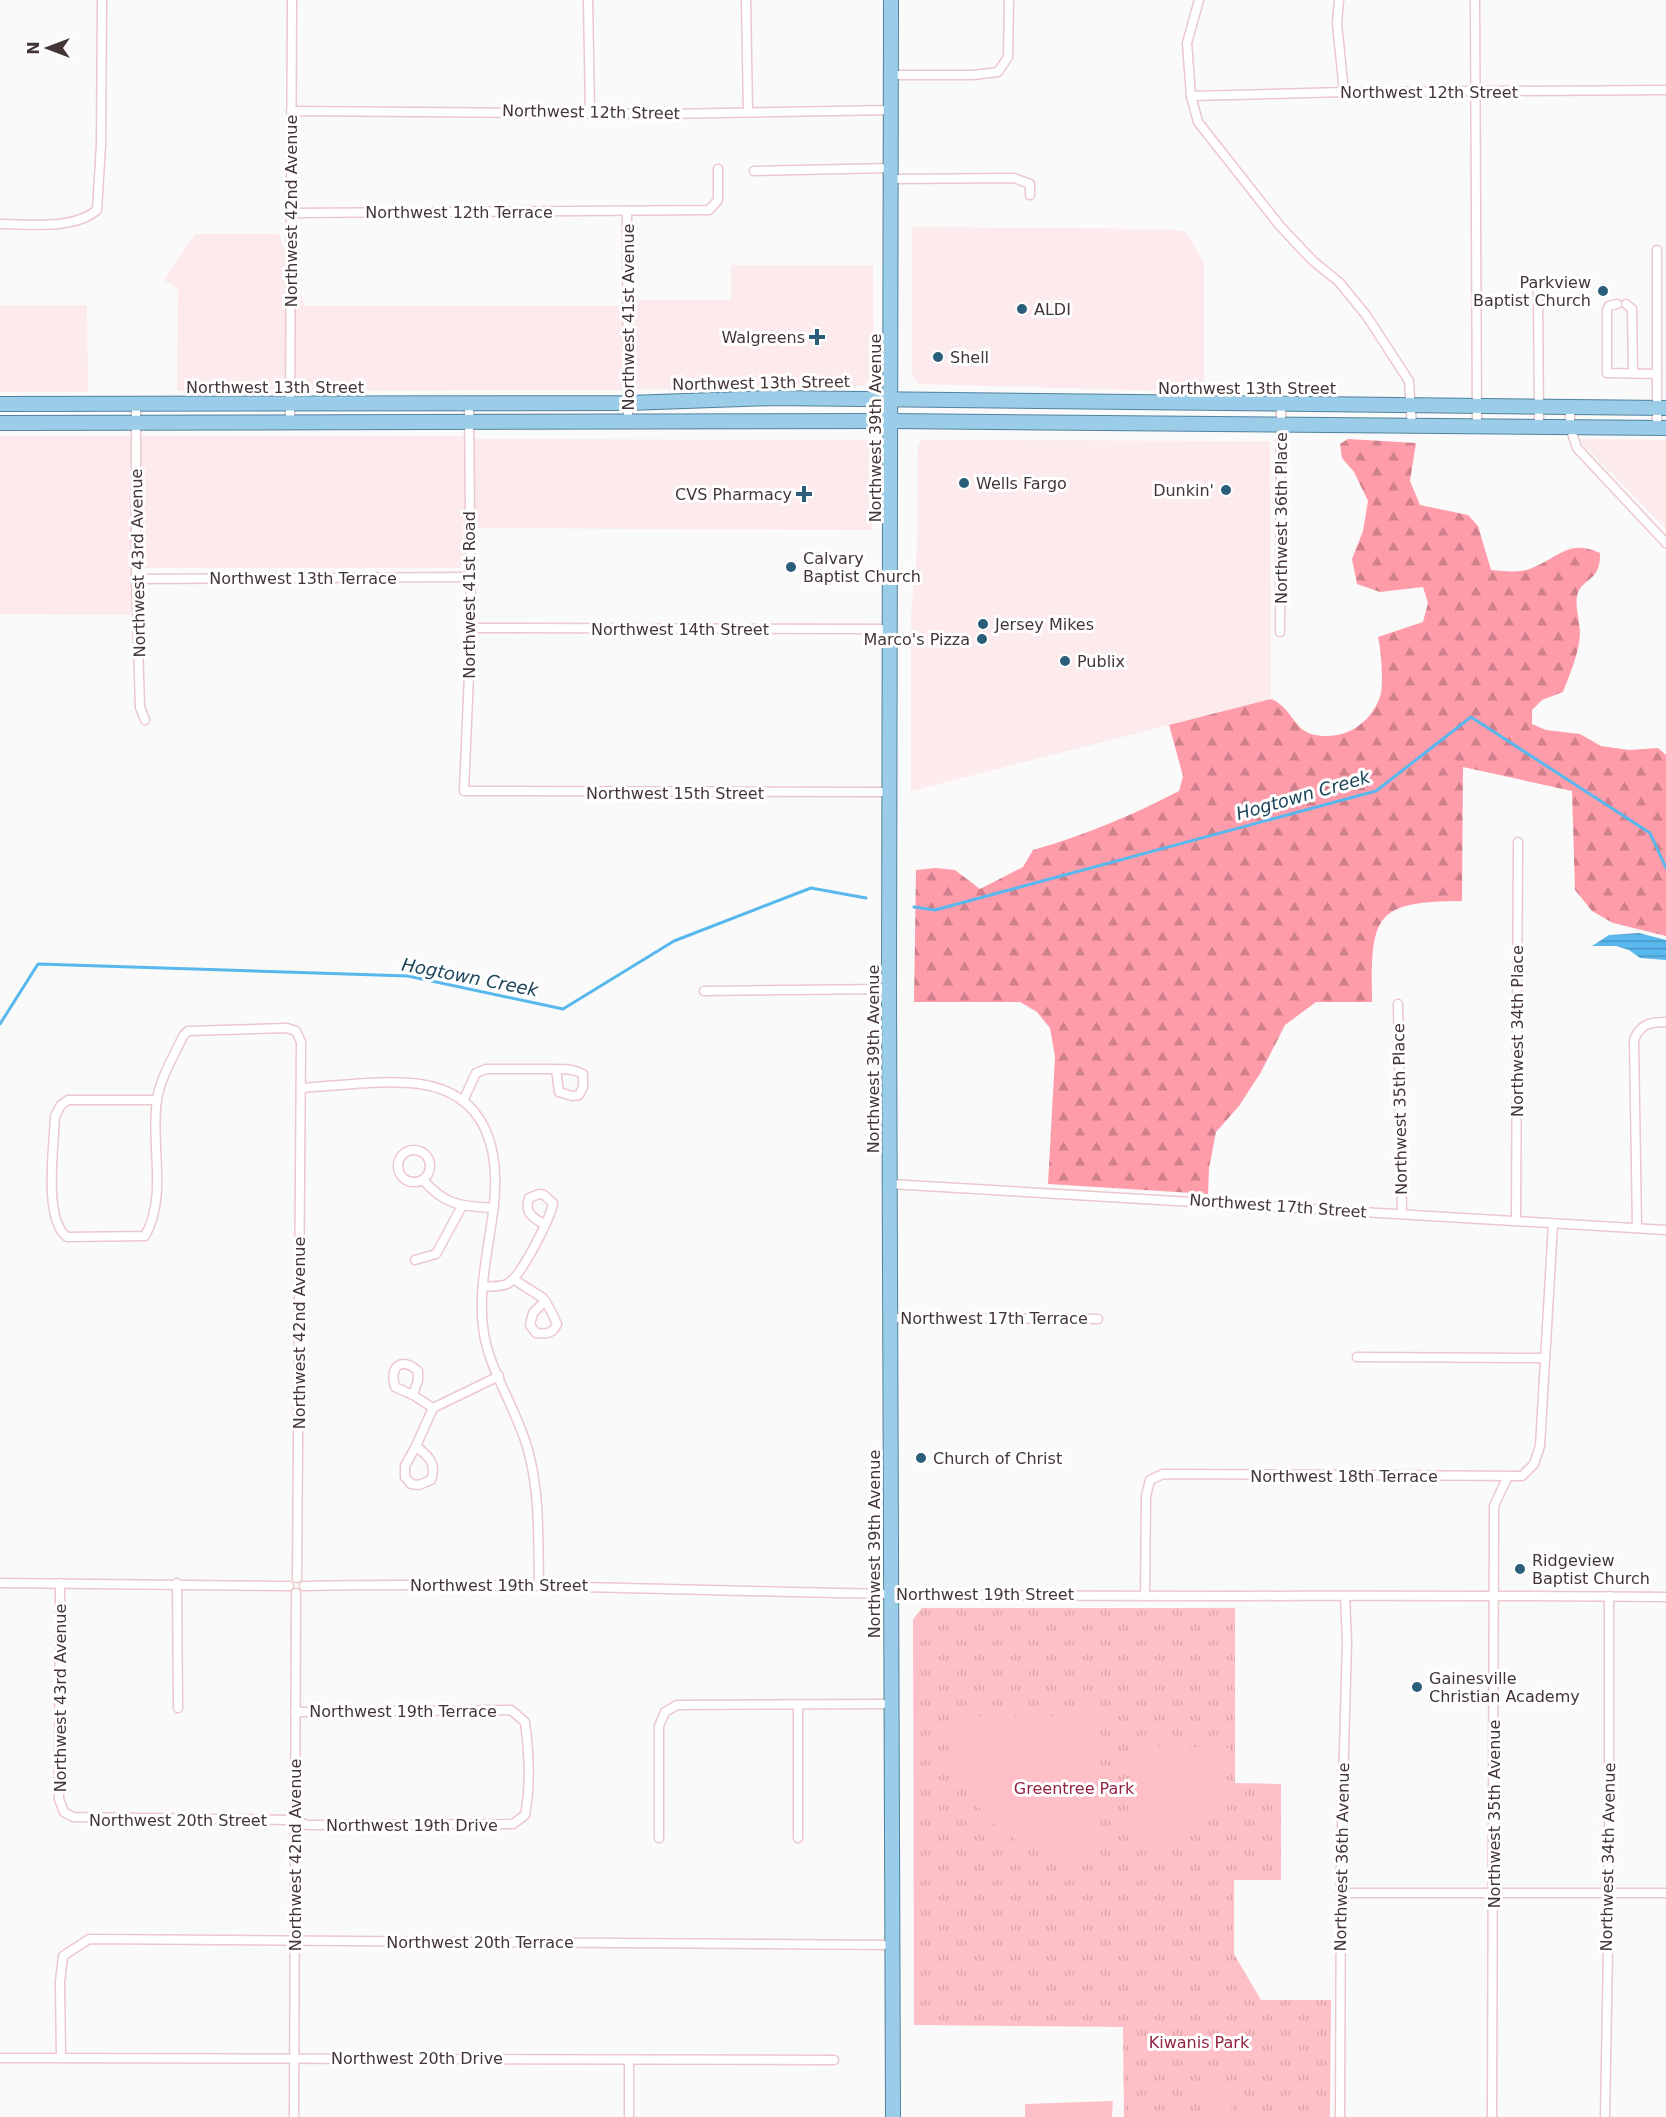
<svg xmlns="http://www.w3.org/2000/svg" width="1666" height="2117" viewBox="0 0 1666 2117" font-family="'DejaVu Sans',sans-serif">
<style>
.built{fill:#fdeaec}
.forest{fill:url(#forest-firs)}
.park{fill:url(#park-tufts)}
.pitch{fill:#febfc6}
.water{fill:url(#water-rules)}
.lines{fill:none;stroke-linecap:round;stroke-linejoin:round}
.stream{stroke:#58b8ed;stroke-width:3}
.minor-casing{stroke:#ecc8cc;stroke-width:11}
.primary-casing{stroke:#5182a0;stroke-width:16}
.minor{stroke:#fff;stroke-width:8}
.primary{stroke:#9bcde8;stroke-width:14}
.poi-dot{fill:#2a5e7a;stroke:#fff;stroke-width:2}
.labels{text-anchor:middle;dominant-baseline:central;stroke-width:6;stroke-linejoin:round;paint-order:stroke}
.street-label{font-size:16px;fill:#443637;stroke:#fff}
.poi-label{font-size:16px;fill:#443637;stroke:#fff;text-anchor:start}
.park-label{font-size:16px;fill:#932240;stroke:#fff}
.water-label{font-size:18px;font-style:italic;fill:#1d455b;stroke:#fff}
</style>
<defs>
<pattern id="forest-firs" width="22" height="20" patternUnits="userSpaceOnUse" patternTransform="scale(1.5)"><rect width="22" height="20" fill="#fe9caa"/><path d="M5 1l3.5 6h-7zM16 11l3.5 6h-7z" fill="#cf808b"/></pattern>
<pattern id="park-tufts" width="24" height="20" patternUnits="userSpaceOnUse" patternTransform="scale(1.5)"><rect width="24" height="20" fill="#febfc6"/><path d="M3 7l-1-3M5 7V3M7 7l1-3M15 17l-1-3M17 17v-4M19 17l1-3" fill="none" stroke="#dba5ab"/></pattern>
<pattern id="water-rules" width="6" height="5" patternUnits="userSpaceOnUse" patternTransform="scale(1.5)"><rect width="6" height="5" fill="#58b8ed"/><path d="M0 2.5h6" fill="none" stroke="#4a96c1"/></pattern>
</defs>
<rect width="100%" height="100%" fill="#fafafa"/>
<g class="built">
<path d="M912 227 1166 229 1186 232 1204 263V392L918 384 912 373Z"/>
<path d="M195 234H279L305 306H618L636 300H731V265H873L874 374 871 381 862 386 617 390 177 391 178 289 164 280Z"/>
<path d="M0 305H87L88 392H0Z"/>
<path d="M0 436H459L477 439 872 440V530L478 528 460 568H142L130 615 0 614Z"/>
<path d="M1578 439 1666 440V529Z"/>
<path d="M921 440 1270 441 1271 699 911 791V615L917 549 918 447Z"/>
</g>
<path class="forest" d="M1348 439 1416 443 1410 481 1420 505 1468 515 1478 526 1491 570C1505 571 1521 574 1534 567 1560 556 1570 539 1600 553 1601 583 1581 577 1577 596 1575 607 1580 622 1580 634 1579 653 1570 674 1563 692L1542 700 1532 710V724L1546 730 1580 734 1601 746 1629 750 1658 748 1666 755V936L1613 923 1592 911 1575 890 1572 791 1463 767 1462 901C1373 901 1371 917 1372 1002H1316L1285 1025 1261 1072 1239 1106 1216 1132 1209 1168 1208 1194 1048 1184 1055 1057 1050 1028 1037 1012 1020 1002H914L916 870 936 868 955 870 980 889 1023 867 1033 850C1083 836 1133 815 1179 791L1183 776 1169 725 1271 699C1290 706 1294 729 1311 734 1342 742 1369 726 1380 697 1384 685 1381 649 1378 637L1423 622 1428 603 1423 587 1380 592 1357 584 1352 559 1363 531 1368 501 1354 472 1342 458 1340 444Z"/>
<path class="park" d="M922 1608H1235V1783L1281 1784V1880H1234V1954L1261 2000H1331L1330 2117H1124L1123 2027 914 2025 913 1619Z"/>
<g class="pitch">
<path d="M1092 1711 1098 1717 1094 1755 1095 1863C1010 1857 950 1805 950 1716H1052Z"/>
<path d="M1135 1745 1229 1748C1229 1808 1192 1844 1133 1846L1129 1831V1752Z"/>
<path d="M1231 2081 1232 2117H1203L1202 2082Z"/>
<path d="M1113 2101 1112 2117H1025V2104Z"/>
</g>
<path class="water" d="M1639 933 1666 940V960L1640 958 1629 950 1616 946H1592L1609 935Z"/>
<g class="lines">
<g class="stream">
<path d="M914 907 935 910 1376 791 1471 717 1650 833 1666 868"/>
<path d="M0 1024 38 964 408 976 563 1009 674 941 811 888 866 898"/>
</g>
<g class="minor-casing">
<g id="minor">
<path d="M588 0 590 112"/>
<path d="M746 0 748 112"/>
<path d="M1199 0 1187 43 1191 96 1198 122 1280 226 1313 261 1339 282 1366 315 1409 381 1412 427"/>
<path d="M1339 0 1337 23 1344 92"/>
<path d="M1475 0 1477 427"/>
<path d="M891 75H973L998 72 1008 57 1009 0"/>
<path d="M1191 96 1344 92 1666 90"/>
<path d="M291 111 666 114 891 110"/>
<path d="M754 171 891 168"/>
<path d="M891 179 1014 178 1030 184V195"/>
<path d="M627 212 628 422"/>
<path d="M290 213 709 210 718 200V169"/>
<path d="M0 224C30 224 74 230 97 210L101 145 102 0"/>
<path d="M1538 291 1539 427"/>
<path d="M1617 304 1609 306 1607 310V373L1657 374"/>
<path d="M1626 304 1632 309 1633 373"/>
<path d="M469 403 471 628 464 791 890 792"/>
<path d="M136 405V579L140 707 145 720"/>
<path d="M1570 407V427L1577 448 1666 543"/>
<path d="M290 423 292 0"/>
<path d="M1657 428V250"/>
<path d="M136 579 470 577"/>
<path d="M471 628 890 629"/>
<path d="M1280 632 1281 405"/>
<path d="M704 991 889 989"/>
<path d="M1398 1004 1402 1214"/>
<path d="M301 1088C338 1086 384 1079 420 1084 489 1094 501 1153 493 1212 488 1252 477 1295 484 1334 490 1372 520 1415 529 1454 540 1496 538 1541 539 1585"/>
<path d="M157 1100H68L61 1105 55 1116C54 1146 43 1219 67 1237L145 1236C168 1195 150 1145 157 1100 160 1078 174 1056 183 1036L188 1031 287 1028 296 1031 301 1042 297 1578"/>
<path d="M463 1101 476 1073 486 1069H556C566 1069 574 1069 583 1074V1087L579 1095 572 1096 559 1092 556 1069"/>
<circle cx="414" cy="1166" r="16"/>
<path d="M423 1180C446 1206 461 1206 494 1208"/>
<path d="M890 1184 1666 1230"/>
<path d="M1516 1221 1518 842"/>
<path d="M1637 1228 1634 1040C1640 1024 1650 1022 1666 1022"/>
<path d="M415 1260 436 1254 462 1206"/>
<path d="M513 1279 543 1298C549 1306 553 1315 557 1324 553 1334 546 1334 536 1333L530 1325 533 1313 545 1301"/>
<path d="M483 1287C490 1286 501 1287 507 1284 521 1277 550 1219 553 1203L544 1195 539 1194 529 1198C524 1214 533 1217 545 1225"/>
<path d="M890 1318 1098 1319"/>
<path d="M1357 1357 1543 1358"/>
<path d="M413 1395 395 1387C389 1367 401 1356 418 1371V1380L413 1395 433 1408 416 1446C429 1457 437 1463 431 1480L419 1485 411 1484 405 1477V1466L416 1446"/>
<path d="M433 1408 499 1376"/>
<path d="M0 1583 289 1586"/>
<path d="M60 1583 59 1799 64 1812 73 1817 294 1820 307 1825 513 1824 525 1815C531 1785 529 1752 525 1722L511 1710 295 1712"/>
<path d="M177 1583 178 1708"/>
<path d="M304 1586C500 1582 696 1591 893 1594 1150 1598 1408 1594 1666 1597"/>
<path d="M1145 1596 1146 1496 1150 1480 1163 1474 1522 1476 1534 1464 1540 1446 1553 1224"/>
<path d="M798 1705V1838"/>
<path d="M659 1838V1726L665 1712 677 1705 891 1704"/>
<path d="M1341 1893H1666"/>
<path d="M61 2057 60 1982 63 1956 89 1939 892 1945"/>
<path d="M0 2058 834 2060"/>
<path d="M294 2117 296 1593"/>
<path d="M629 2117V2060"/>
<path d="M1340 2117 1341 1860 1347 1641 1345 1597"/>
<path d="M1492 2117 1494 1506 1507 1478"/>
<path d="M1605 2117 1609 1893V1596"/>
</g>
</g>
<g class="primary-casing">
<g id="primary">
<path d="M891 0 889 989 893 2117"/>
<path d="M0 404 628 403 773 398 1666 408"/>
<path d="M0 423 891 421 1666 428"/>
</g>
</g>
<use href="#minor" class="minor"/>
<use href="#primary" class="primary"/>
</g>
<g class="poi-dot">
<circle cx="1603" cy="291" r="6"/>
<circle cx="1022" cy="309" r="6"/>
<path d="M814 328h6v6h6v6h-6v6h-6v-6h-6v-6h6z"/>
<circle cx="938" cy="357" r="6"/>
<circle cx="964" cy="483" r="6"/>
<circle cx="1226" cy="490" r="6"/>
<path d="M801 485h6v6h6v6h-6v6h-6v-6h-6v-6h6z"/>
<circle cx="791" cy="567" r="6"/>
<circle cx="983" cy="624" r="6"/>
<circle cx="982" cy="639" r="6"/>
<circle cx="1065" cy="661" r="6"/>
<circle cx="921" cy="1458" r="6"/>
<circle cx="1520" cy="1569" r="6"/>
<circle cx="1417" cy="1687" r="6"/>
</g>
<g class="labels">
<g class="street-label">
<text x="1429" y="92">Northwest 12th Street</text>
<text transform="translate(591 112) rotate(1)">Northwest 12th Street</text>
<text transform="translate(291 211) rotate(-90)">Northwest 42nd Avenue</text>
<text x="459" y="212">Northwest 12th Terrace</text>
<text transform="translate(628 317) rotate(-90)">Northwest 41st Avenue</text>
<text transform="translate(761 383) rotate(-1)">Northwest 13th Street</text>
<text x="275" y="387">Northwest 13th Street</text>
<text x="1247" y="388">Northwest 13th Street</text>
<text transform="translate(875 428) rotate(-90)">Northwest 39th Avenue</text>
<text transform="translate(1281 518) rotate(-90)">Northwest 36th Place</text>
<text transform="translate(138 563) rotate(-91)">Northwest 43rd Avenue</text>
<text x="303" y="578">Northwest 13th Terrace</text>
<text transform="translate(469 595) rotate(-90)">Northwest 41st Road</text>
<text x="680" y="629">Northwest 14th Street</text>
<text x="675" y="793">Northwest 15th Street</text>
<text transform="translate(1517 1031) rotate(-90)">Northwest 34th Place</text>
<text transform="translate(873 1059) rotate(-90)">Northwest 39th Avenue</text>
<text transform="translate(1400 1109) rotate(-91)">Northwest 35th Place</text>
<text transform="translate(1278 1206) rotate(4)">Northwest 17th Street</text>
<text x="994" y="1318">Northwest 17th Terrace</text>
<text transform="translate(299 1333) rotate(-90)">Northwest 42nd Avenue</text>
<text x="1344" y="1476">Northwest 18th Terrace</text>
<text transform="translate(874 1544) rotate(-90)">Northwest 39th Avenue</text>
<text x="499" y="1585">Northwest 19th Street</text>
<text x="985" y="1594">Northwest 19th Street</text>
<text transform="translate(60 1698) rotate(-90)">Northwest 43rd Avenue</text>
<text x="403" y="1711">Northwest 19th Terrace</text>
<text transform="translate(1494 1814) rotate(-90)">Northwest 35th Avenue</text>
<text x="178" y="1820">Northwest 20th Street</text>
<text x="412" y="1825">Northwest 19th Drive</text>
<text transform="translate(295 1855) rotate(-90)">Northwest 42nd Avenue</text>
<text transform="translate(1342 1857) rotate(-89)">Northwest 36th Avenue</text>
<text transform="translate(1608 1857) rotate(-89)">Northwest 34th Avenue</text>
<text x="480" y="1942">Northwest 20th Terrace</text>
<text x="417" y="2058">Northwest 20th Drive</text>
</g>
<g class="poi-label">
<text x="1591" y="282" text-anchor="end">Parkview<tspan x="1591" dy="18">Baptist Church</tspan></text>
<text x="1034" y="309">ALDI</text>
<text x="805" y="337" text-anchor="end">Walgreens</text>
<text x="950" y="357">Shell</text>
<text x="976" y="483">Wells Fargo</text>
<text x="1214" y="490" text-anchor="end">Dunkin'</text>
<text x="792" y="494" text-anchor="end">CVS Pharmacy</text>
<text x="803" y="558">Calvary<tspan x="803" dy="18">Baptist Church</tspan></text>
<text x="995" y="624">Jersey Mikes</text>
<text x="970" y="639" text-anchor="end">Marco's Pizza</text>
<text x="1077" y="661">Publix</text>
<text x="933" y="1458">Church of Christ</text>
<text x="1532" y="1560">Ridgeview<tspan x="1532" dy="18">Baptist Church</tspan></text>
<text x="1429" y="1678">Gainesville<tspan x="1429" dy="18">Christian Academy</tspan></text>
</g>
<g class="park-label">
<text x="1074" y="1788">Greentree Park</text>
<text x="1199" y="2042">Kiwanis Park</text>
</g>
<g class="water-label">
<text transform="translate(1303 795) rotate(-16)">Hogtown Creek</text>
<text transform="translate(470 977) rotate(11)">Hogtown Creek</text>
</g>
</g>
<g transform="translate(48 48) rotate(270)" stroke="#ffffff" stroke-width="4.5" paint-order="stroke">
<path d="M0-4.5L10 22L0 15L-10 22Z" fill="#443637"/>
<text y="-9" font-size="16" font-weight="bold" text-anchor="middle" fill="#443637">N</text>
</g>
</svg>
